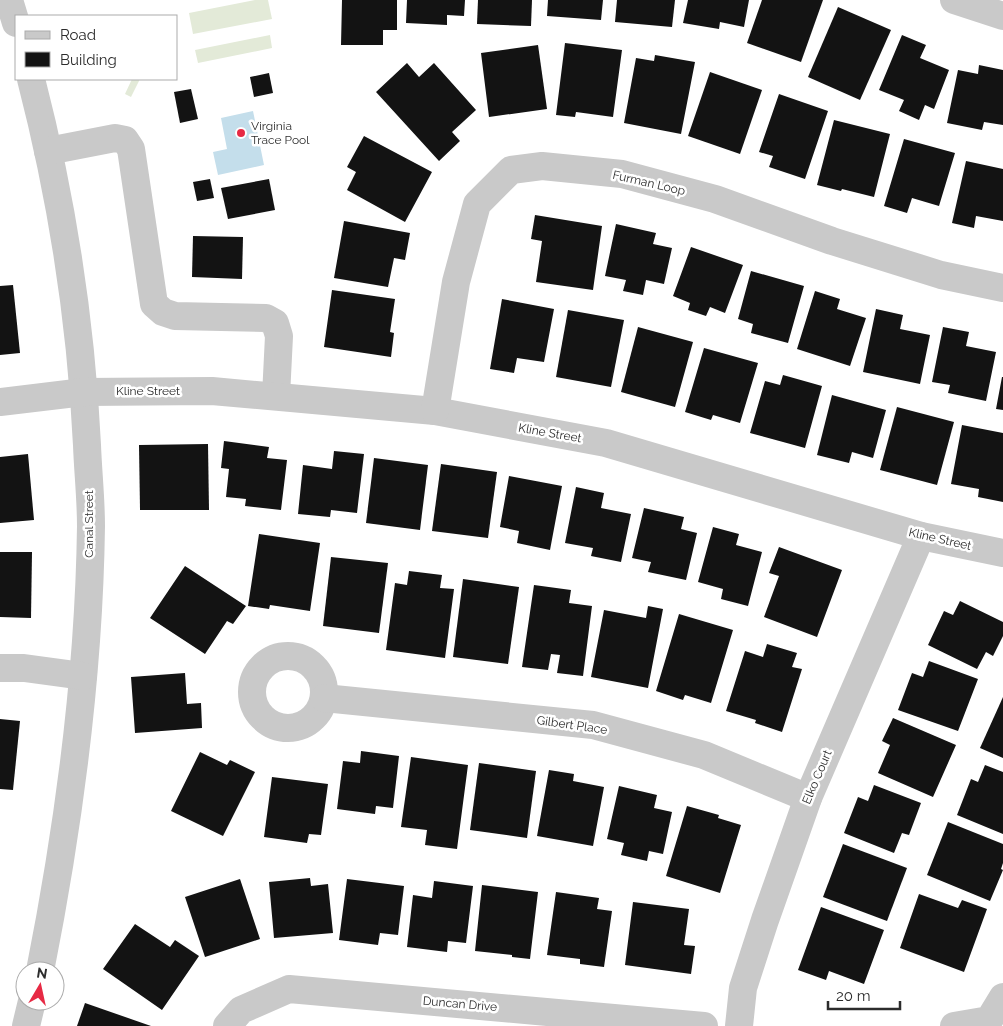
<svg xmlns="http://www.w3.org/2000/svg" width="1003" height="1026" viewBox="0 0 1003 1026" font-family="Raleway,sans-serif">
<style>
.green{fill:#e3ead8}
.water{fill:#c4deeb}
.building{fill:#131313}
.lines{fill:none;stroke-linecap:round;stroke-linejoin:round}
.minor{stroke:#c9c9c9;stroke-width:28}
.poi-dot{fill:#e72a44;stroke:#fff;stroke-width:2}
.labels{text-anchor:middle;dominant-baseline:central;stroke-width:5;stroke-linejoin:round;paint-order:stroke}
.poi-label{font-size:12px;fill:#2c2c2c;stroke:#fff;text-anchor:start}
.street-label{font-size:12px;fill:#2c2c2c;stroke:#fff}
</style>
<rect width="100%" height="100%" fill="#fff"/>
<g class="green">
<path d="M255 0H268L272 19 193 34 189 13Z"/>
<path d="M270 35 272 48 198 63 195 50Z"/>
<path d="M132 79H140L131 97 125 94Z"/>
</g>
<path class="water" d="M253 111 264 165 218 175 213 152 227 149 221 118Z"/>
<g class="building">
<path d="M342 0H397V30H383V45H341Z"/>
<path d="M407 0H465L464 16 447 15V25L406 23Z"/>
<path d="M478 0H532L531 26 477 24Z"/>
<path d="M548 0H603L601 20 547 16Z"/>
<path d="M617 0H675L672 27 615 22Z"/>
<path d="M688 0H749L744 27 720 22 719 29 683 23Z"/>
<path d="M762 0H823L801 62 747 43Z"/>
<path d="M838 7 891 30 860 100 808 77Z"/>
<path d="M902 35 926 45 920 58 949 70 934 109 925 105 919 120 899 111 904 100 879 90Z"/>
<path d="M565 43 622 50 613 117 576 112 575 117 556 115Z"/>
<path d="M538 45 547 109 489 117 481 53Z"/>
<path d="M655 55 695 62 681 134 624 123 636 58 654 61Z"/>
<path d="M407 63 419 77 434 63 476 110 452 132 460 141 439 161 376 92Z"/>
<path d="M979 65 1003 70V125L984 122 982 130 947 123 958 70 978 74Z"/>
<path d="M710 72 762 90 740 154 688 136Z"/>
<path d="M269 73 273 93 254 97 250 77Z"/>
<path d="M191 89 198 119 180 123 174 92Z"/>
<path d="M779 94 828 111 805 179 769 167 773 156 759 152Z"/>
<path d="M834 120 890 134 874 197 842 189 841 191 817 185Z"/>
<path d="M364 136 432 172 405 222 347 190 356 172 347 167Z"/>
<path d="M904 139 955 153 939 206 912 198 907 213 884 206Z"/>
<path d="M966 161 1003 169V221L976 216 974 228 952 223Z"/>
<path d="M210 179 214 198 197 201 193 182Z"/>
<path d="M269 179 275 210 228 219 221 188Z"/>
<path d="M535 215 602 226 593 290 536 282 542 241 531 239Z"/>
<path d="M344 221 410 233 405 260 394 258 388 287 334 278Z"/>
<path d="M616 224 656 233 653 244 672 248 664 284 646 280 643 295 623 291 626 280 605 276Z"/>
<path d="M193 236 243 237 242 279 192 277Z"/>
<path d="M691 247 743 265 725 313 710 307 706 316 688 310 690 303 673 296Z"/>
<path d="M751 271 804 286 788 343 751 333 753 324 738 319Z"/>
<path d="M13 285 20 353 0 355V286Z"/>
<path d="M332 290 395 299 390 332 394 333 391 357 324 347Z"/>
<path d="M815 291 840 299 837 309 866 318 850 366 797 349Z"/>
<path d="M502 299 554 309 544 362 517 358 514 373 490 369Z"/>
<path d="M876 309 903 315 900 329 930 335 920 384 863 372Z"/>
<path d="M568 310 624 320 611 387 556 377Z"/>
<path d="M638 327 693 342 675 407 621 392Z"/>
<path d="M943 327 969 332 966 346 996 352 986 401 948 393 950 385 932 382Z"/>
<path d="M704 348 758 363 740 423 713 415 711 420 685 412Z"/>
<path d="M783 375 822 386 805 448 750 433 765 381 780 385Z"/>
<path d="M1002 377H1003V410L996 409Z"/>
<path d="M832 395 886 410 873 458 852 452 849 463 817 455Z"/>
<path d="M897 407 954 422 937 485 880 470Z"/>
<path d="M962 425 1003 433V502L978 497 979 489 951 484Z"/>
<path d="M224 441 269 447 267 458 287 460 281 510 245 506 246 499 226 497 229 469 221 468Z"/>
<path d="M208 444 209 510H140L139 445Z"/>
<path d="M334 451 364 454 357 513 331 510 330 517 298 514 303 465 332 469Z"/>
<path d="M28 454 34 520 0 523V457Z"/>
<path d="M374 458 428 465 420 530 366 523Z"/>
<path d="M441 464 497 472 488 538 432 531Z"/>
<path d="M509 476 562 486 550 550 517 543 519 531 500 527Z"/>
<path d="M576 487 604 493 601 508 631 514 621 562 591 556 593 548 565 543Z"/>
<path d="M644 508 684 517 681 529 697 533 686 580 648 572 651 562 632 558Z"/>
<path d="M713 527 739 534 736 545 762 552 748 606 721 599 723 589 698 582Z"/>
<path d="M259 534 320 543 310 611 270 605 269 609 248 606Z"/>
<path d="M779 547 842 570 817 637 764 617 779 576 769 573Z"/>
<path d="M0 552H32L31 618 0 617Z"/>
<path d="M331 557 388 563 379 633 323 626Z"/>
<path d="M185 566 246 606 233 624 227 621 205 654 150 618Z"/>
<path d="M409 571 442 575 440 588 454 589 445 658 386 650 395 583 407 585Z"/>
<path d="M463 579 519 587 508 664 453 657Z"/>
<path d="M534 585 571 590 569 603 592 606 583 676 557 673 560 655 551 654 548 670 522 667Z"/>
<path d="M960 601 1003 622V636L993 656 986 652 977 669 928 645 944 611 953 615Z"/>
<path d="M648 606 663 609 648 688 591 677 604 610 646 618Z"/>
<path d="M679 614 733 630 711 703 685 695 683 700 656 691Z"/>
<path d="M767 644 797 653 792 667 802 669 782 732 755 723 756 720 726 711 745 651 763 657Z"/>
<path d="M929 661 978 679 958 731 898 710 912 673 923 677Z"/>
<path d="M185 673 187 704 201 703 202 728 135 733 131 677Z"/>
<path d="M1003 697V758L980 748Z"/>
<path d="M893 718 956 745 933 797 878 773 890 745 882 741Z"/>
<path d="M0 719 20 721 13 790 0 789Z"/>
<path d="M361 751 399 756 393 808 376 806 375 814 337 809 343 761 360 763Z"/>
<path d="M200 752 227 765 230 760 255 772 223 836 171 811Z"/>
<path d="M411 757 468 765 457 849 425 845 427 830 401 827Z"/>
<path d="M479 763 536 771 527 838 470 830Z"/>
<path d="M985 765 1003 772V834L957 815 971 779 978 782Z"/>
<path d="M549 770 574 774 573 781 604 787 593 846 537 836Z"/>
<path d="M272 777 328 784 321 835 309 834 307 843 264 837Z"/>
<path d="M874 785 921 803 909 835 902 833 894 853 844 833 858 797 868 801Z"/>
<path d="M619 786 657 795 654 808 672 812 663 854 649 851 647 861 621 855 624 843 607 839Z"/>
<path d="M687 806 719 815 718 818 741 825 720 893 666 876Z"/>
<path d="M948 822 1003 844V863L1001 869 1003 870 990 901 927 875Z"/>
<path d="M843 844 907 868 887 921 823 897Z"/>
<path d="M310 878 311 886 328 884 333 933 274 938 269 882Z"/>
<path d="M240 879 260 939 205 957 185 897Z"/>
<path d="M347 879 404 886 398 935 380 933 378 945 339 940Z"/>
<path d="M434 881 473 886 466 943 448 941 447 952 407 947 413 895 432 898Z"/>
<path d="M482 885 538 892 530 959 512 957V955L475 951Z"/>
<path d="M556 892 599 898 597 909 612 911 604 967 580 964V959L547 955Z"/>
<path d="M919 894 958 908 962 900 987 909 964 972 900 948Z"/>
<path d="M633 902 689 909 684 945 695 946 691 974 625 965Z"/>
<path d="M821 907 884 930 864 984 829 971 826 980 798 970Z"/>
<path d="M135 924 170 947 175 940 199 956 162 1010 103 969Z"/>
<path d="M85 1003 151 1026H77Z"/>
</g>
<g class="lines">
<g class="minor">
<path d="M9 0 16 23"/>
<path d="M954 0 1003 16"/>
<path d="M31 79C62 199 81 321 87 445 88 472 91 499 91 526 89 676 69 825 40 971"/>
<path d="M48 151 115 138 125 140 131 149 154 304 163 312 175 316 266 318 275 323 279 336 276 396"/>
<path d="M0 402 84 392 212 391 435 411 606 443 921 536 1003 553"/>
<path d="M435 411 456 282 477 204 511 170 542 166 622 174 715 199 832 241 941 275 1003 288"/>
<circle cx="288" cy="692" r="36"/>
<path d="M0 668H24L83 676"/>
<path d="M324 698 593 725 704 755 808 798"/>
<path d="M26 1026 32 1001"/>
<path d="M227 1026 241 1010 289 989 704 1026"/>
<path d="M739 1026 743 988 765 920 808 798 921 536"/>
<path d="M954 1026 989 1020 1003 997"/>
</g>
</g>
<circle class="poi-dot" cx="241" cy="133" r="5"/>
<g class="labels">
<g class="poi-label">
<text x="251" y="126">Virginia<tspan x="251" dy="14">Trace Pool</tspan></text>
</g>
<g class="street-label">
<text transform="translate(649 183) rotate(13)">Furman Loop</text>
<text x="148" y="391">Kline Street</text>
<text transform="translate(550 433) rotate(10)">Kline Street</text>
<text transform="translate(89 524) rotate(-90)">Canal Street</text>
<text transform="translate(940 539) rotate(13)">Kline Street</text>
<text transform="translate(572 725) rotate(8)">Gilbert Place</text>
<text transform="translate(817 777) rotate(-67)">Elko Court</text>
<text transform="translate(460 1004) rotate(5)">Duncan Drive</text>
</g>
</g>
<rect x="15" y="15" width="162" height="65" fill="#ffffff" stroke="#ababab"/>
<rect x="25" y="31" width="25" height="8" fill="#c9c9c9" stroke="#ababab"/>
<text x="60" y="40" font-size="15" fill="#2c2c2c">Road</text>
<rect x="25" y="52" width="25" height="15" fill="#131313" stroke="#ababab"/>
<text x="60" y="65" font-size="15" fill="#2c2c2c">Building</text>
<g transform="translate(40 986) rotate(9)"><circle r="24" fill="#ffffff" stroke="#ababab"/>
<path d="M0-4L9 19L0 12L-9 19Z" fill="#e72a44"/>
<text y="-8" font-size="14" font-weight="bold" text-anchor="middle" fill="#2c2c2c">N</text>
</g>
<path d="M828 1001v8h72v-8" fill="none" stroke="#2c2c2c" stroke-width="2.5"/>
<text x="836" y="1001" font-size="15" fill="#2c2c2c" stroke="#ffffff" stroke-width="4" paint-order="stroke">20 m</text>
</svg>
